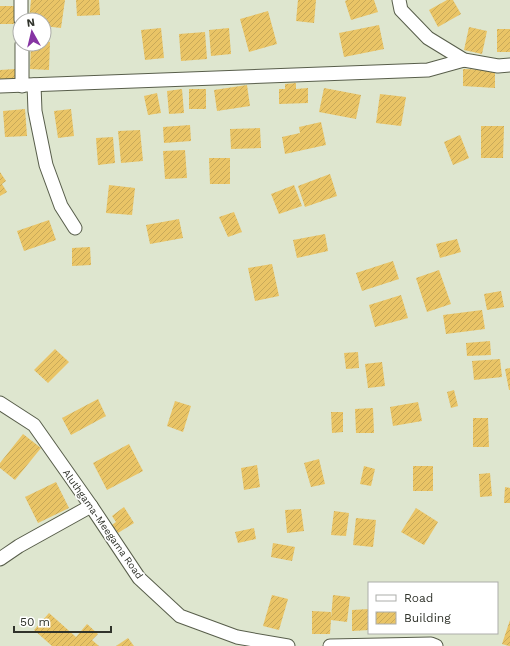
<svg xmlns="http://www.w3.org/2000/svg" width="510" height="646" viewBox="0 0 510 646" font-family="'Work Sans',sans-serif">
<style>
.building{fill:url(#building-hatch)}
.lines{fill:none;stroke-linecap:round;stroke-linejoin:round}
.minor-casing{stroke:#585e4b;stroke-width:15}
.minor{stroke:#fff;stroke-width:13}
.labels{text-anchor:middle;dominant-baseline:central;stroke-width:3.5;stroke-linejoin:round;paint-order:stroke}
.street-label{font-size:10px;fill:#30332b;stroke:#fff}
</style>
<defs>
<pattern id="building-hatch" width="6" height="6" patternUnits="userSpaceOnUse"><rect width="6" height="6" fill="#e9c466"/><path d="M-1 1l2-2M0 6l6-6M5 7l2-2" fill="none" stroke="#c8a959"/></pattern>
</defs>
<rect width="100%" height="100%" fill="#dee6cf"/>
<g class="building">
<path d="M31 0H65L61 28 44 26V20H29Z"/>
<path d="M76 0H99L100 15 77 16Z"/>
<path d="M298 0H316L314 23 296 21Z"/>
<path d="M347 0H374L378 12 351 20 345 1Z"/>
<path d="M447 0H453L461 14 438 27 429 10Z"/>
<rect x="0" y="6" width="14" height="18"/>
<path d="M268 11 277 44 249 52 240 19Z"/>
<path d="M379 25 384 49 344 57 339 33Z"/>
<path d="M469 27 487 31 482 54 464 50Z"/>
<path d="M161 28 164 58 145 60 141 30Z"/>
<path d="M229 28 231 54 211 56 209 30Z"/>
<rect x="497" y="29" width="13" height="23"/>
<path d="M205 32 207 59 181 61 179 34Z"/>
<path d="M44 41 50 42 49 70 30 69 31 44H44Z"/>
<path d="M15 69V81L0 82V70Z"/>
<path d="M463 69 495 70V88L463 86Z"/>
<path d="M296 83V89L308 88V103L279 104V89H285V84Z"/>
<path d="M247 85 250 106 217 111 214 90Z"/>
<path d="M324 88 361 95 356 119 319 112Z"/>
<path d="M182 89 184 113 169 114 167 91Z"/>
<rect x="189" y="89" width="17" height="20"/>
<path d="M157 93 161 113 148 115 144 96Z"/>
<path d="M380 94 406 97 401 126 376 123Z"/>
<path d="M25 109 27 136 5 137 3 111Z"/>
<path d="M71 109 74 136 58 138 54 111Z"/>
<path d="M321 122 326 145 285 154 282 137 300 133 299 127Z"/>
<path d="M190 125 191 141 164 143 163 127Z"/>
<path d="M481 126H504L503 158H481Z"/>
<path d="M260 128 261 148 231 149 230 129Z"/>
<path d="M140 130 143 161 121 163 118 131Z"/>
<path d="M460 135 469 158 453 165 444 142Z"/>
<path d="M113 137 115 163 98 165 96 138Z"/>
<path d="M185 150 187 178 165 179 163 151Z"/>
<path d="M209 158H230V184H210Z"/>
<path d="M0 172 6 181 2 184 7 192 0 196Z"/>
<path d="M330 174 337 196 305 207 298 186Z"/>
<path d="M109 185 135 188 132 215 106 213Z"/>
<path d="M294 185 302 206 279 214 271 194Z"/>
<path d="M234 212 242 232 228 237 219 217Z"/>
<path d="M179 219 183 238 150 244 146 225Z"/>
<path d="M49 220 56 240 24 251 17 231Z"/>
<path d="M325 234 328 251 297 258 293 240Z"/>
<path d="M457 239 461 252 440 258 436 244Z"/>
<path d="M90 247 91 265 72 266V248Z"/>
<path d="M393 261 399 279 362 291 356 273Z"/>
<path d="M272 264 279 296 255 301 248 268Z"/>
<path d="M439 270 451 304 427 312 416 278Z"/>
<path d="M501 291 504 307 487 310 484 294Z"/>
<path d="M401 295 408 318 375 327 369 305Z"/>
<path d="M482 310 485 329 446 334 443 315Z"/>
<path d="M490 341 491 355 467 356 466 343Z"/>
<path d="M55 349 69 362 48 383 34 370Z"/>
<path d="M358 352 359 368 346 369 344 353Z"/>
<path d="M500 359 502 377 474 380 472 361Z"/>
<path d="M382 362 385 386 368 388 365 364Z"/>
<path d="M510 368V390H509L505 369Z"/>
<path d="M454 390 458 406 451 408 447 392Z"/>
<path d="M98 399 106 416 71 435 62 418Z"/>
<path d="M175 401 191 406 183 432 167 426Z"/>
<path d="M418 402 422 421 393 426 390 407Z"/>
<path d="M373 408 374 433H356L355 409Z"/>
<path d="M331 412H343V432L332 433Z"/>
<path d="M473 418H488L489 447H473Z"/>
<path d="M23 434 41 448 15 480 0 468V463Z"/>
<path d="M129 444 143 471 107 490 93 463Z"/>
<path d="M319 459 325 484 311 487 304 463Z"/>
<path d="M257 465 260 487 244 490 241 468Z"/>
<path d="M364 466 375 469 371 486 360 484Z"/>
<rect x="413" y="466" width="20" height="25"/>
<path d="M490 473 492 496 480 497 479 474Z"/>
<path d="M56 482 69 508 38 523 25 497Z"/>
<path d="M505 487 510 488V503H504Z"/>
<path d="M124 507 134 523 118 533 112 525 116 522 112 516Z"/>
<path d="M416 508 438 522 424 545 401 532Z"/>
<path d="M301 509 304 531 287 533 285 510Z"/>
<path d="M334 511 349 513 346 536 331 535Z"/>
<path d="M356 518 376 520 373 547 353 545Z"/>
<path d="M254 528 256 539 238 543 235 532Z"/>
<path d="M273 543 295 547 292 561 271 557Z"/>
<path d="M272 595 288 599 279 630 263 626Z"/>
<path d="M333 595 350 597 347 622 331 620 330 634H312V611L331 612V618Z"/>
<path d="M369 609V630L352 631V610Z"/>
<path d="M49 613 76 637 87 624 98 634 92 640 99 646H52L34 630Z"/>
<path d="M510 620V646H509L502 644Z"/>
<path d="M128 638 134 646H116Z"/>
</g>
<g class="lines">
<g class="minor-casing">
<g id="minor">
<path d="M21 0V20"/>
<path d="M399 0 401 10 428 38 464 60 498 66 510 65"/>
<path d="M22 44V86"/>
<path d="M34 85 35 111 46 165 61 206 75 228"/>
<path d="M0 86 428 70 464 60"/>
<path d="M0 403 34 425 91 506 139 578 180 616 237 637 288 646"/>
<path d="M0 559 19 546 91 506"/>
<path d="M330 646 431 644 436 646"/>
</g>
</g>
<use href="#minor" class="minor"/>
</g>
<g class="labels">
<g class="street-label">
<text transform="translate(103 524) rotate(55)">Aluthgama-Meegama Road</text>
</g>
</g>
<rect x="368" y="582" width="130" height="52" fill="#ffffff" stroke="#acadaa"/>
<rect x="376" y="595" width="20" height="6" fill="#ffffff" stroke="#acadaa"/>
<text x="404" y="602" font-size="12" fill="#30332b">Road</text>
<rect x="376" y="612" width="20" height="12" fill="url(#building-hatch)" stroke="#acadaa"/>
<text x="404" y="622" font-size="12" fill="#30332b">Building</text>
<g transform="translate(32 32) rotate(352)"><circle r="19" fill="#ffffff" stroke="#acadaa"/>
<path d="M0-3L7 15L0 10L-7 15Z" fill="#8634a3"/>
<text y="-6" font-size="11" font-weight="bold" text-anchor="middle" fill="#30332b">N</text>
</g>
<path d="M14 626v6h97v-6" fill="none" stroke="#30332b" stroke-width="2"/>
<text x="20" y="626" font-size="12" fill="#30332b" stroke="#ffffff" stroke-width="3" paint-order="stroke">50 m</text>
</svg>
